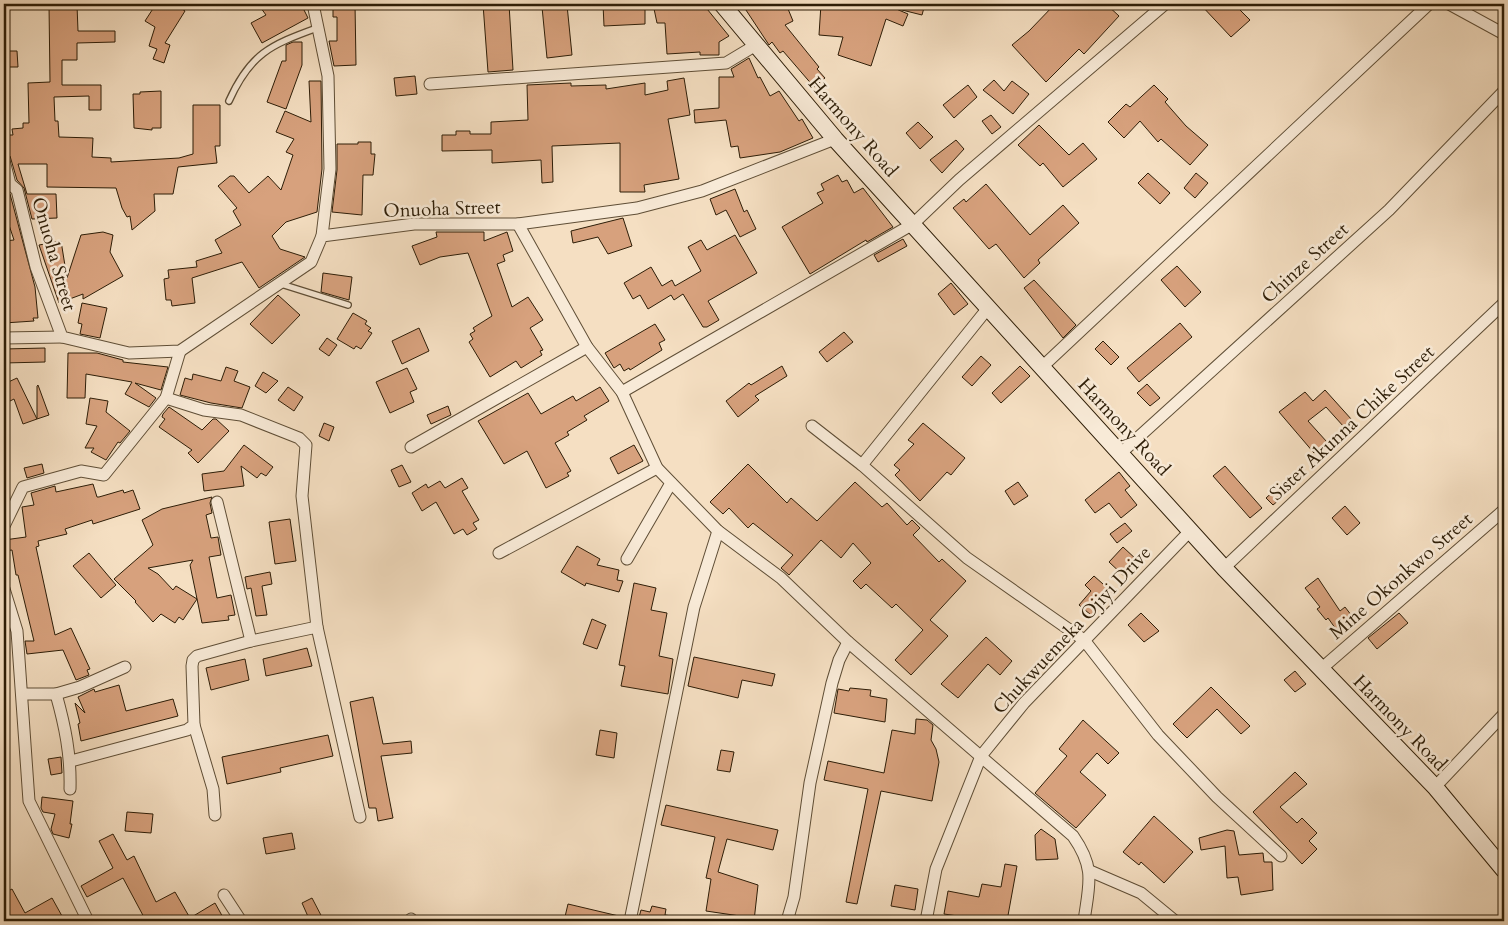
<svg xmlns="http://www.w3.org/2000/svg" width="1508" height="925" viewBox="0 0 1508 925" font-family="Cardo,serif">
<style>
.building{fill:#d7a17d;stroke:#2d1d07}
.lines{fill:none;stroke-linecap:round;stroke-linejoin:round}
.lane-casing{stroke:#5f4e36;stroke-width:8}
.street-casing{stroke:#5f4e36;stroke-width:13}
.secondary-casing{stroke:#2d1d07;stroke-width:18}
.lane{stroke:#f8ead7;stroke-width:5.5}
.street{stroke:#f8ead7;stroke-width:11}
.secondary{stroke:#f8ead7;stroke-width:16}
.labels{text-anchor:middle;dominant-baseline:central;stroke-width:5;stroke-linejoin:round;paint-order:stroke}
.street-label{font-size:19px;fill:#2d1d07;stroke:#f8ead7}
</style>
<rect width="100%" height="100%" fill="#f5dfc2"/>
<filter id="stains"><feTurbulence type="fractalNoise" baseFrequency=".004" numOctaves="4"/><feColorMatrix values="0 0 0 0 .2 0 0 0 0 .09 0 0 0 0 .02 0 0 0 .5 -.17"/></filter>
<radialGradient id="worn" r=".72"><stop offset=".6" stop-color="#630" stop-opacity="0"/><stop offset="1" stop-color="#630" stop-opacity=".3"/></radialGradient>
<g class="building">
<path d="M156 4H175L185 11 165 43 170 45 164 63 153 59 157 49 149 46 155 27 145 21Z"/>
<path d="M258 4H301L308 18 262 43 251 23 266 15Z"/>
<path d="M333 4H355L356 65 334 66 329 41H337V17H333Z"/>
<path d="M483 4H509L513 70 488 72Z"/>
<path d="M603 4H645V24L604 26Z"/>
<path d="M653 4H703L729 36 719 42V55H700V52L667 54 665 23H657Z"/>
<path d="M742 4H786L793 21 785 25 819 67 817 69 825 78 814 87 783 51 780 53 772 42 769 45Z"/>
<path d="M821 4H890L893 8V4H925L922 15 894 8 908 14 903 26 886 19 871 66 838 55 843 37 819 35Z"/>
<path d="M1055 4H1106L1119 16 1084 54 1079 49 1046 82 1012 45 1029 31Z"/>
<path d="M1200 4H1234L1250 20 1231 37Z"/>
<path d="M49 5H77L78 31H115V42L77 43V60H62V85H101V110H89V96L54 97 55 121H58L59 137 93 138 92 157 111 158V162L179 158 193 154V105H220V146H215L217 163 178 167 173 194H154L155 211 132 230 130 216 127 217 122 208 116 188 47 187V164H18L27 194H56L57 218 32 219 24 188 17 180 10 156 4 154V140L7 139 6 135H13L12 129 23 128V123H29L28 83 50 82Z"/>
<path d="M567 5 572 55 547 58 542 7Z"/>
<path d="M293 42H302V65L286 109 267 102 282 61H286V45Z"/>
<path d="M4 51H17L18 67H4Z"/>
<path d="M749 58 758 78 760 77 770 96 779 91 799 121 802 119 813 138 780 152 740 158 738 146 731 147 726 120 695 123 694 110 719 108V77H734L731 69Z"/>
<path d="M415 76 417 94 396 96 394 78Z"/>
<path d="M684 78 690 115 668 119 679 179 644 185 645 192H620V143L552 146 553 182 542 183 541 160 492 163V150L442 151V135H456V131H470V134H491V122L528 120 527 85 571 83V86L606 85V89L645 83V95L668 90 667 81Z"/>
<path d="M994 80 1004 91 1012 81 1029 94 1013 114 983 90Z"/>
<path d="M309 81H321L322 169 317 212 286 222 272 236 280 249 305 257 259 288 242 262 192 278 195 303 172 306 171 300H166L164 279 169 278 168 270 197 267 196 261 222 253 215 240 241 225 233 211 237 208 218 186 230 176H234L249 193 268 176 281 190 293 155 286 152 294 139 276 132 285 111 311 122Z"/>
<path d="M968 85 977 97 954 118 943 105Z"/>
<path d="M1154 85 1168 99 1165 102 1186 126 1208 145 1190 165 1161 139 1158 142 1140 121 1124 138 1108 122 1126 104 1130 107Z"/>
<path d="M161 91V128H152V130L134 128 133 94H140V92Z"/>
<path d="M991 115 1001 127 992 134 982 121Z"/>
<path d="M918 122 933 137 920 149 906 133Z"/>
<path d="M1039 125 1069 155 1083 143 1097 159 1063 187 1043 163 1040 166 1018 145Z"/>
<path d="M956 140 964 149 942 173 930 160Z"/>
<path d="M358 142H371V154H375L373 175H363L362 215 332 212 337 170V144H358Z"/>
<path d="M1148 173 1170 193 1160 204 1138 183Z"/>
<path d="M1196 173 1208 183 1195 198 1184 188Z"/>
<path d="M838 175 842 182 847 180 854 193 863 188 893 227 867 242 866 240 810 274 782 227 823 203 817 193 824 190 821 184Z"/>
<path d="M986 184 1030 235 1063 205 1079 223 1038 260 1040 263 1024 278 996 244 989 249 953 208 964 199 966 202Z"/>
<path d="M4 188 10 194 35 287 38 318H33L34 321 4 323V241L14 240 6 216 4 217Z"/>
<path d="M735 189 744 212 747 210 756 229 740 237 726 210 716 215 710 199Z"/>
<path d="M623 218 632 246 608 254 598 237 573 243 571 231Z"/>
<path d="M103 232 113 235 110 252 123 276 83 299V294L59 303 39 245 61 241 67 278 81 235Z"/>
<path d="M436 232H484V241L507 232 513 251 503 255 505 261 497 264 512 307 528 297 543 320 530 328 543 350 540 351 542 355 521 368 516 361 490 377 469 342 473 339 470 334 475 331 473 328 492 316 468 253 440 257 420 265 412 246 437 237Z"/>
<path d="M735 235 757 273 708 301 719 320 707 327H703L683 294 674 300 671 295 648 309 640 295 633 299 624 283 651 267 662 286 672 280 675 286 701 271 688 247 701 240 707 250Z"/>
<path d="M903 239 907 246 878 262 874 255Z"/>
<path d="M1177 266 1201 292 1185 307 1161 280Z"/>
<path d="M323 273 352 277 349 300 321 292Z"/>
<path d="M1034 280 1076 325 1063 338 1024 288Z"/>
<path d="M951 283 968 304 954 315 938 294Z"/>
<path d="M278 295 300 315 272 344 250 324Z"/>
<path d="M82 303 107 308 100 338 80 334 82 324 78 323Z"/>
<path d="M353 313 367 321 365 324 371 328 368 331 372 333 361 349 356 346 354 349 337 339Z"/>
<path d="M1180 323 1192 337 1139 382 1127 368Z"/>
<path d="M655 324 665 340 659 343 662 350 630 370 629 368 624 371 620 364 614 368 605 353Z"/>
<path d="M419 328 429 351 402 364 392 341Z"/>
<path d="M844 332 853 342 827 362 819 352Z"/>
<path d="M327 338 337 345 329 356 319 349Z"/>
<path d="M1103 341 1119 357 1111 365 1095 349Z"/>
<path d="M45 348V362L4 363V349Z"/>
<path d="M68 353H97L123 360V362L168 367 161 390 135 383 156 398 149 407 125 394 132 382 86 374 85 398H67Z"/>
<path d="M981 356 991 365 972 386 962 377Z"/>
<path d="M782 366 787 376 755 396 759 400 738 417 726 401 749 383 751 385Z"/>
<path d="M1020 366 1030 376 1001 403 992 393Z"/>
<path d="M226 367 238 371 234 381 250 387 242 408 211 403 180 395 185 378 192 380 193 374 221 381Z"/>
<path d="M407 368 417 389 410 392 414 402 390 413 376 382Z"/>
<path d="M263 372 278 381 266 393 255 386Z"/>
<path d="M17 378 37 419 23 424 14 399 4 404V384Z"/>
<path d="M1147 384 1160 398 1150 406 1137 393Z"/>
<path d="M38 385 49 415 37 419V386Z"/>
<path d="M288 387 303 397 294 411 278 400Z"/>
<path d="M600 387 609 401 584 416 587 420 567 432 569 435 555 443 571 471 567 473 569 476 546 488 527 451 504 464 478 421 528 393 541 414 573 396 576 401Z"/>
<path d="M1325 390 1352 420 1344 427 1326 407 1308 421 1327 442 1314 453 1279 412 1305 392 1313 401Z"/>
<path d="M90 398 108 401 106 412 130 431 120 443 118 442 106 460 91 452 94 448H85L97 426 86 424Z"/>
<path d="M448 406 451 415 431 424 427 415Z"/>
<path d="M169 407 202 430 213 419H216L229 431 198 463 188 453 192 450 159 427 165 419 162 417 163 414Z"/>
<path d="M324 423 334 427 329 441 319 436Z"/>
<path d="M923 423 965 458 951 475 947 472 920 501 895 475 900 470 894 465 914 444 908 440Z"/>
<path d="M244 445 273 467 266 476 261 473 257 478 241 466 244 486 204 491 202 474 224 471Z"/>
<path d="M634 445 643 461 618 474 610 458Z"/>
<path d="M42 464 44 473 27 478 24 468Z"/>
<path d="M748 464 787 503 791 498 817 521 855 482 882 507 887 503 907 525 912 520 920 528 913 535 939 562 942 559 966 581 930 620 948 636 911 675 895 660 923 630 896 604 892 608 866 584 861 589 853 581 871 563 853 543 841 558 821 540 789 575 781 568 793 555 753 523 748 528 729 508 723 514 710 502Z"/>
<path d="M402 465 411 482 399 487 391 470Z"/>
<path d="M1225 466 1262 508 1250 518 1213 476Z"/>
<path d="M1119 472 1130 486 1125 490 1137 505 1121 518 1109 503 1095 513 1085 500Z"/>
<path d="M462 478 468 488 462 491 479 520 473 523 477 529 467 535 463 529 454 534 436 502 422 511 412 493 426 484 428 488 440 481 445 488Z"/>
<path d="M1018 482 1028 496 1014 505 1005 491Z"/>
<path d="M1284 482 1291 490 1273 505 1266 498Z"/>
<path d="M93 484 97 497H99L123 490 124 493 133 490 140 509 93 524 92 520 65 529 67 534 38 541 39 546 36 547 55 635 71 628 90 669 87 670 89 675 76 680 63 650 27 654 25 641H34L18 575H16L12 550 4 551V540L26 537 22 507 34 505 31 493 55 486 56 492Z"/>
<path d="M212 497 210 503 212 513 206 515 211 538 218 537 221 555 209 557 217 598 231 595 235 615 228 616 229 620 202 623 190 565 193 560 148 568 158 574 173 590 176 586 197 599 183 620 179 617 175 623 161 614 153 622 135 602 136 601 114 579 153 545 142 520 162 509Z"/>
<path d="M1345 506 1360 523 1347 535 1332 518Z"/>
<path d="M290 519 296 561 275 564 269 522Z"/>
<path d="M1125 523 1132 531 1117 543 1110 534Z"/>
<path d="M577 546 600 559 597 565 619 570 617 580 623 581 619 592 586 583 585 586 561 572Z"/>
<path d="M1123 547 1138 561 1124 576 1109 562Z"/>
<path d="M89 553 116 585 101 598 73 566Z"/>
<path d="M270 572 272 584 262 586 267 615 256 616 251 588 247 589 245 577Z"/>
<path d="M1094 576 1112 592 1091 615 1079 605 1091 591 1085 585Z"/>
<path d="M1318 578 1340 611 1345 607 1355 620 1338 632 1328 618 1326 620 1317 609 1320 607 1305 588Z"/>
<path d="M634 583 656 588 651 610 667 613 659 656 673 659 668 694 621 686 625 666 619 665Z"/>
<path d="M1141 613 1159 631 1144 642 1128 625Z"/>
<path d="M1399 613 1408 623 1377 649 1368 638Z"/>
<path d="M592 619 606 625 597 649 583 644Z"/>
<path d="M986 637 1012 661 1000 675 988 664 958 698 941 684Z"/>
<path d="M307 648 312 666 266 676 263 659Z"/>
<path d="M694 657 775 674 772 686 742 680 738 698 688 686Z"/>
<path d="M245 659 249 680 211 690 206 668Z"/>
<path d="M1295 671 1306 684 1295 692 1284 680Z"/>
<path d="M119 685 126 711 173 699 178 716 81 741 78 724 80 723 75 703 85 713 78 697 94 689 95 692Z"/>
<path d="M1211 687 1250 726 1241 734 1217 709 1187 738 1173 724Z"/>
<path d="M850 688 871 690 870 696 887 699 885 722 834 713 838 689 849 691Z"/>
<path d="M373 697 383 744 411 741 412 753 381 756 393 818 378 821 376 808H369L350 702Z"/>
<path d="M916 719 927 720 933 725 931 740 936 749 939 762 932 801 881 791 857 904 846 902 868 789 824 780 828 761 884 773 892 730 915 734Z"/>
<path d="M1083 720 1119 753 1108 764 1097 753 1080 772 1106 795 1076 828 1035 793 1067 756 1059 749Z"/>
<path d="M600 730 617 733 614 758 596 755Z"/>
<path d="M328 735 333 756 280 768 281 772 227 784 222 757Z"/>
<path d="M721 750 734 752 730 772 717 770Z"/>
<path d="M61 757 62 773 51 775 48 759Z"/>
<path d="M1295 772 1307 784 1280 807 1297 823 1302 818 1317 833 1309 841 1317 849 1302 864 1253 812Z"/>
<path d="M42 797 73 801 70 824H72L69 838 53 834 51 829 55 814 43 812 41 808Z"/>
<path d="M666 805 778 830 773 850 727 839 718 872 758 885 754 921 740 920V916L706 911 711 879 706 878 715 837 661 825Z"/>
<path d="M127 812 153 814 151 833 125 831Z"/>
<path d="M1154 816 1193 852 1164 883 1141 862 1139 865 1123 852Z"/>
<path d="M1041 829 1055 839 1058 859 1036 860 1035 835Z"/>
<path d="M1227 830 1234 831 1239 855 1263 853 1264 862H1272L1273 890 1241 895 1238 877 1227 878 1225 846 1201 850 1199 838Z"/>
<path d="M292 833 295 849 266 854 263 838Z"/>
<path d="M113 834 127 860 134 856 156 902 175 892 190 918 215 903 225 921H146L123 878 87 897 81 886 113 868 99 841Z"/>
<path d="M1005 864 1017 866 1007 921H992L944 914 948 891 979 897 982 884 1001 887Z"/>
<path d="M895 885 918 889 915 910 891 906Z"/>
<path d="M12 889 25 913 52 898 62 916 52 921H7L4 915V893Z"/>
<path d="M312 898 324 921H310L302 903Z"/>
<path d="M568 904 623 917 622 921H564Z"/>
<path d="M652 906 666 909 665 915 672 916 671 921H638L641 910 650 912Z"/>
</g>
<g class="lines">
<g class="lane-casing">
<g id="lane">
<path d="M229 101C250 54 270 45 317 28"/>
<path d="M281 284 348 305"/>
</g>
</g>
<g class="street-casing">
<g id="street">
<path d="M313 4 328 76 330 169 322 236"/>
<path d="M1449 4 1504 34"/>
<path d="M430 84 726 63 756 45"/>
<path d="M4 161 10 184 17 190 36 267 62 337 129 353 180 351 311 262 322 236 414 224H518L637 208 702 191 835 139"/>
<path d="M518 224 587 347 622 392 657 468 718 531 781 578 848 642 1073 836C1096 869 1089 884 1084 921"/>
<path d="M4 338 62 337"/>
<path d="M1041 368 1429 4"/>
<path d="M622 392 913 224 959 180 1165 4"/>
<path d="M166 398 204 410 241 415 299 438 306 445 302 496 317 627"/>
<path d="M812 426 862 465 967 558 1084 640 1158 735 1217 797 1281 856"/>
<path d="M411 447 587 347"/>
<path d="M1121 453 1389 210 1504 91"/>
<path d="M862 465 988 308"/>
<path d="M217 502 251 641"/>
<path d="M4 526 23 487 81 471 104 475 166 398 180 351"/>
<path d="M499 553 657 468"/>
<path d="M627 559 671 483"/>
<path d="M1224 568 1504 303"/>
<path d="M4 589 17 631 29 801 88 921"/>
<path d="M1321 669 1504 510"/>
<path d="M22 694H56L80 687 125 667"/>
<path d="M56 694C65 726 71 755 70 789"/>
<path d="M194 725 213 789 215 815"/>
<path d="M71 761 187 730 194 725 192 666 193 660 197 656 251 641 317 627 360 817"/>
<path d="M1435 787 1504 714"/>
<path d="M1090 871 1141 893 1175 921"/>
<path d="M224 895 241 921"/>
<path d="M411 919 412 921"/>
<path d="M630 921 694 607 718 531"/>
<path d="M787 921 794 897 810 783 832 683 839 660 848 642"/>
<path d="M926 921 936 869 981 756 1024 703 1191 530"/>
</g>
</g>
<g class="secondary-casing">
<path id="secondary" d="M722 4 835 139 1224 568 1435 787 1504 870"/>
</g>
<use href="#lane" class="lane"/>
<use href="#street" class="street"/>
<use href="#secondary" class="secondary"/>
</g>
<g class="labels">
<g class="street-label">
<text transform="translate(853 127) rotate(49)">Harmony Road</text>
<text transform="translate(442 209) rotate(-2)">Onuoha Street</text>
<text transform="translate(54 254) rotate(74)">Onuoha Street</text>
<text transform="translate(1305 263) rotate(-42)">Chinze Street</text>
<text transform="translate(1352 423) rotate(-43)">Sister Akunna Chike Street</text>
<text transform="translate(1124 427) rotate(47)">Harmony Road</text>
<text transform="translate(1401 576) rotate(-41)">Mine Okonkwo Street</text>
<text transform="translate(1072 630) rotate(-47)">Chukwuemeka Ojiyi Drive</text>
<text transform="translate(1400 723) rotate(46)">Harmony Road</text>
</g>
</g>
<rect width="1508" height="925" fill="none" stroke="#f5dfc2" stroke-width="20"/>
<rect x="5" y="5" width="1498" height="915" fill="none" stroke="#2d1d07" stroke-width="2.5"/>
<rect x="10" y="10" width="1488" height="905" fill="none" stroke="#2d1d07"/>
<rect width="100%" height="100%" filter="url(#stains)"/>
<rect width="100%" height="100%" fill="url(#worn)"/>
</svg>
